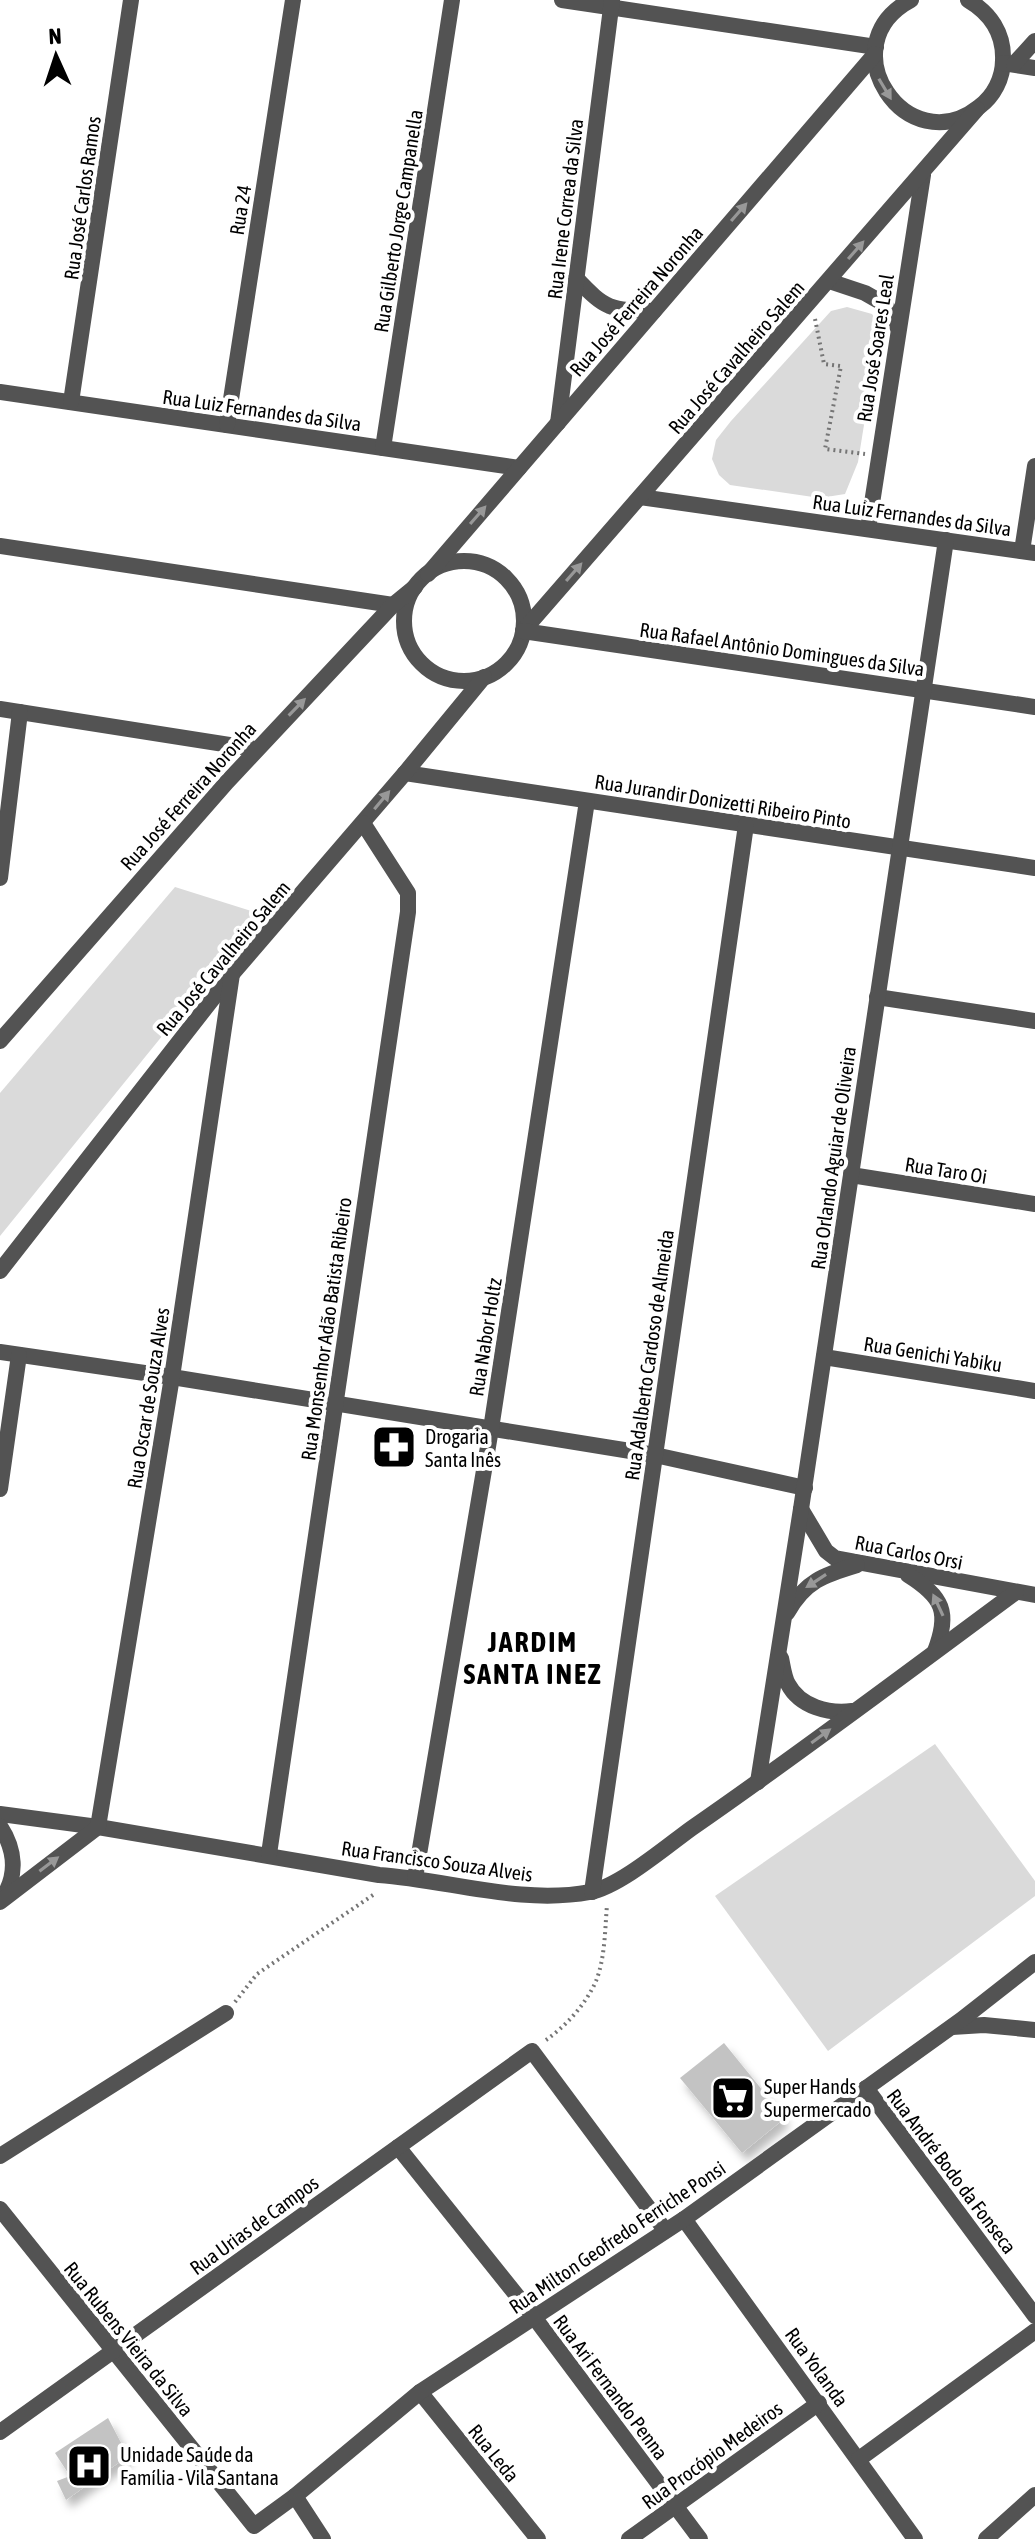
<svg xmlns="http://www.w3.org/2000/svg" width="1035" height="2539" viewBox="0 0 1035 2539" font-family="'Asap Condensed',sans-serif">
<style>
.green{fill:#dadada}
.building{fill:#c3c3c3;filter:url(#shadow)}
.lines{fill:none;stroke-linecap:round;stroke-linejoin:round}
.path{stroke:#757575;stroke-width:4;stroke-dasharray:2 4;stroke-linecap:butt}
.street{stroke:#535353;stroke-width:16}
.oneway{fill:#989898}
.labels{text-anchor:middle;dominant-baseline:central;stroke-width:8;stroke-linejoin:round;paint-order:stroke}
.street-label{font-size:20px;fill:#000;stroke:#fff}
.poi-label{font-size:20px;fill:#000;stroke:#fff;text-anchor:start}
.district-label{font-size:28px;font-weight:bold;letter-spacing:2px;fill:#000;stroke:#fff}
</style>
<defs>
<filter id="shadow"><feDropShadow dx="5" dy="8" stdDeviation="4" flood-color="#0004"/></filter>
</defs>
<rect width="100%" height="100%" fill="#fff"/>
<g class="green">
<path d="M847 307 872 314 880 326 858 462 845 494 820 498 730 485 719 475 712 459 716 440 731 421 831 311Z"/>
<path d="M175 887 261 914 0 1236V1093Z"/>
<path d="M935 1744 1035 1881V1896L828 2051 715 1896Z"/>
</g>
<g class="building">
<path d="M724 2043 785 2118 742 2153 680 2078Z"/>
<path d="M108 2418 128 2456 66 2500 57 2481 70 2476 55 2453Z"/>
</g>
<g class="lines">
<g class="path">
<path d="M815 319 824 364 841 366 825 449 865 454"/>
<path d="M235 2002 257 1974 376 1893"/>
<path d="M546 2040C566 2026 586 2004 596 1981 605 1959 605 1929 607 1905"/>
</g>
<g class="street">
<path d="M562 0 876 47"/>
<path d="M911 0C827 45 907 164 979 107 994 96 1003 78 1003 60 1004 33 990 13 968 0"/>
<path d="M1003 63 1035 68"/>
<path d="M1014 64 1035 41"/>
<path d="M576 278C606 310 610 310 654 311"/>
<path d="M829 281 865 293 886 305 898 328"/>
<path d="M0 392 519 468"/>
<path d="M71 402 131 0"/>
<path d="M558 423 612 0"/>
<path d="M227 425 293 0"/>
<path d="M383 448 452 0"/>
<path d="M640 497 1035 553"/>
<path d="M868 529 923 175"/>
<path d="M0 546 393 605"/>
<path d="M1022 551 1035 466"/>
<circle cx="464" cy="621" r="60"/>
<path d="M428 574 875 54"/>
<path d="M523 631 977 109"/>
<path d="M523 631 1035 707"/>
<path d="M0 709 256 749"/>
<path d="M405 773 1035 868"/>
<path d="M0 878 20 712"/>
<path d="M877 997 1035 1021"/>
<path d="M0 1041 227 782 393 605 415 587"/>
<path d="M851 1175 1035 1204"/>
<path d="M0 1271 232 974 405 773 484 677"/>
<path d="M0 1352 172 1377 655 1455 805 1488"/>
<path d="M824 1357 1035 1391"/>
<path d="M0 1489 19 1355"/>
<path d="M801 1509 826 1551 835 1558 1035 1595"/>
<path d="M908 1575C943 1597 950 1612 935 1651"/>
<path d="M787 1613C805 1581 824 1575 857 1565"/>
<path d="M781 1658C783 1667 784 1677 788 1684 800 1707 829 1714 852 1711"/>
<path d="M758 1782 801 1509 946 540"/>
<path d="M0 1814 98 1827 379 1875C449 1880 521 1905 590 1892 619 1887 667 1846 692 1828 802 1752 909 1671 1016 1592"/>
<path d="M0 1826C15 1849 18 1875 2 1899"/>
<path d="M269 1854 408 912V893L363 823"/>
<path d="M415 1878 491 1429 587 801"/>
<path d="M592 1892 746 825"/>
<path d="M0 1902 98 1827 172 1377 232 974"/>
<path d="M952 2027 984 2025 1035 2030"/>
<path d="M866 2088 1035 2316"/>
<path d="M398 2147 534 2317 700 2539"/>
<path d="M0 2156 226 2013"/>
<path d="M0 2209 254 2526 295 2496 323 2539"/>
<path d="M684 2219 915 2539"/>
<path d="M420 2392 538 2539"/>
<path d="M0 2432 532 2051 665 2230"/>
<path d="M859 2459 1035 2331"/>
<path d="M295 2496 420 2392 684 2219 961 2020 1035 1962"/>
<path d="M629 2539 819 2403"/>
<path d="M986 2539 1035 2495"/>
</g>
</g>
<defs><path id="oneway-solid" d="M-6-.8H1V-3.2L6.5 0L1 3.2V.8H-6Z" transform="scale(2)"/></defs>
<g class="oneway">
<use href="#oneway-solid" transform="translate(885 89) rotate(59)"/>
<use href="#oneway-solid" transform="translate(739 212) rotate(-49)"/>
<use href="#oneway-solid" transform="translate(856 250) rotate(-49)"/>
<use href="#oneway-solid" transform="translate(478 515) rotate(-49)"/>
<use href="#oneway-solid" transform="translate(574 572) rotate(-49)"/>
<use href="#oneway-solid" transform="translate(297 707) rotate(-46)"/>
<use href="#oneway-solid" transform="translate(382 800) rotate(-50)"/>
<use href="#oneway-solid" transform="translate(816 1581) rotate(147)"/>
<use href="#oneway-solid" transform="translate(938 1605) rotate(-115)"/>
<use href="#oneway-solid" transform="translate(821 1736) rotate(-36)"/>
<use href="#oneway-solid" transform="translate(49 1864) rotate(-37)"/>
</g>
<defs>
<g id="pharmacy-square" transform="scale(2.3)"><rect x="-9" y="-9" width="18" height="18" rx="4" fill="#000" stroke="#fff"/><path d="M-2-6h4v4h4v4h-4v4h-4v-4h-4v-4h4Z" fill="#fff"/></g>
<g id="supermarket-square" transform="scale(2.3)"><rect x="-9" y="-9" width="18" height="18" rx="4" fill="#000" stroke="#fff"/><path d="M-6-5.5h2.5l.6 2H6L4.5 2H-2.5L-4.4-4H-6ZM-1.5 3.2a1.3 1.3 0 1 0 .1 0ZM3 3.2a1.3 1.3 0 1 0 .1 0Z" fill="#fff"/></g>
<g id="hospital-square" transform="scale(2.3)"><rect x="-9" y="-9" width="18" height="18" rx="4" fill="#000" stroke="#fff"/><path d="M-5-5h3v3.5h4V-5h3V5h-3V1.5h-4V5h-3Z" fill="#fff"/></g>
</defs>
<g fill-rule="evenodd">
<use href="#pharmacy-square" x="394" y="1447"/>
<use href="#supermarket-square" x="733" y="2098"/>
<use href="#hospital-square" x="89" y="2466"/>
</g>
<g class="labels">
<g class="street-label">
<text transform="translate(82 198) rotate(-82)">Rua José Carlos Ramos</text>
<text transform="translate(565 209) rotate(-83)">Rua Irene Correa da Silva</text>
<text transform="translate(240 210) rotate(-81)">Rua 24</text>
<text transform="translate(398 221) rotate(-81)">Rua Gilberto Jorge Campanella</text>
<text transform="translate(636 301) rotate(-49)">Rua José Ferreira Noronha</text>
<text transform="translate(875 348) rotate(-81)">Rua José Soares Leal</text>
<text transform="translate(736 357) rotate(-49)">Rua José Cavalheiro Salem</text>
<text transform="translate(262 410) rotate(8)">Rua Luiz Fernandes da Silva</text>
<text transform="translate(912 515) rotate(8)">Rua Luiz Fernandes da Silva</text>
<text transform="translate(782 649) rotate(8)">Rua Rafael Antônio Domingues da Silva</text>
<text transform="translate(188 796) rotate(-48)">Rua José Ferreira Noronha</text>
<text transform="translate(723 801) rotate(9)">Rua Jurandir Donizetti Ribeiro Pinto</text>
<text transform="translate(223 958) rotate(-50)">Rua José Cavalheiro Salem</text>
<text transform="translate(833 1158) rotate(-82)">Rua Orlando Aguiar de Oliveira</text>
<text transform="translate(946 1170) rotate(9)">Rua Taro Oi</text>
<text transform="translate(326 1329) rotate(-82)">Rua Monsenhor Adão Batista Ribeiro</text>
<text transform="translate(485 1337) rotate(-81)">Rua Nabor Holtz</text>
<text transform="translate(933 1354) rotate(9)">Rua Genichi Yabiku</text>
<text transform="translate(649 1355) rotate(-82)">Rua Adalberto Cardoso de Almeida</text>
<text transform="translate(148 1398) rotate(-81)">Rua Oscar de Souza Alves</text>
<text transform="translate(909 1552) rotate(11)">Rua Carlos Orsi</text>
<text transform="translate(437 1861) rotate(8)">Rua Francisco Souza Alveis</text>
<text transform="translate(952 2171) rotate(53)">Rua André Bodo da Fonseca</text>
<text transform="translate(254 2225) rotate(-36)">Rua Urias de Campos</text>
<text transform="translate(617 2237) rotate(-34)">Rua Milton Geofredo Ferriche Ponsi</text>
<text transform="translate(129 2339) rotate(51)">Rua Rubens Vieira da Silva</text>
<text transform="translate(817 2367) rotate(54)">Rua Yolanda</text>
<text transform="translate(611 2387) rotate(53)">Rua Ari Fernando Penna</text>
<text transform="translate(494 2453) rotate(51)">Rua Leda</text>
<text transform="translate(712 2455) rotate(-36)">Rua Procópio Medeiros</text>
</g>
<g class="poi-label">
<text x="425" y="1436">Drogaria<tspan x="425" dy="23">Santa Inês</tspan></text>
<text x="764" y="2086">Super Hands<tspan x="764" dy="23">Supermercado</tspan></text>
<text x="120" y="2454">Unidade Saúde da<tspan x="120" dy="23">Família - Vila Santana</tspan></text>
</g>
<g class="district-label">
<text x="533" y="1642">JARDIM<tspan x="533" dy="32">SANTA INEZ</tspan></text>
</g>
</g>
<g transform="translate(56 56) rotate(357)" stroke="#ffffff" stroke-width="6" paint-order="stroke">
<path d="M0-6L14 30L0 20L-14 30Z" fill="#000000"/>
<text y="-12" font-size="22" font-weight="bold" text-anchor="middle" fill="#000000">N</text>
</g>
</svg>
